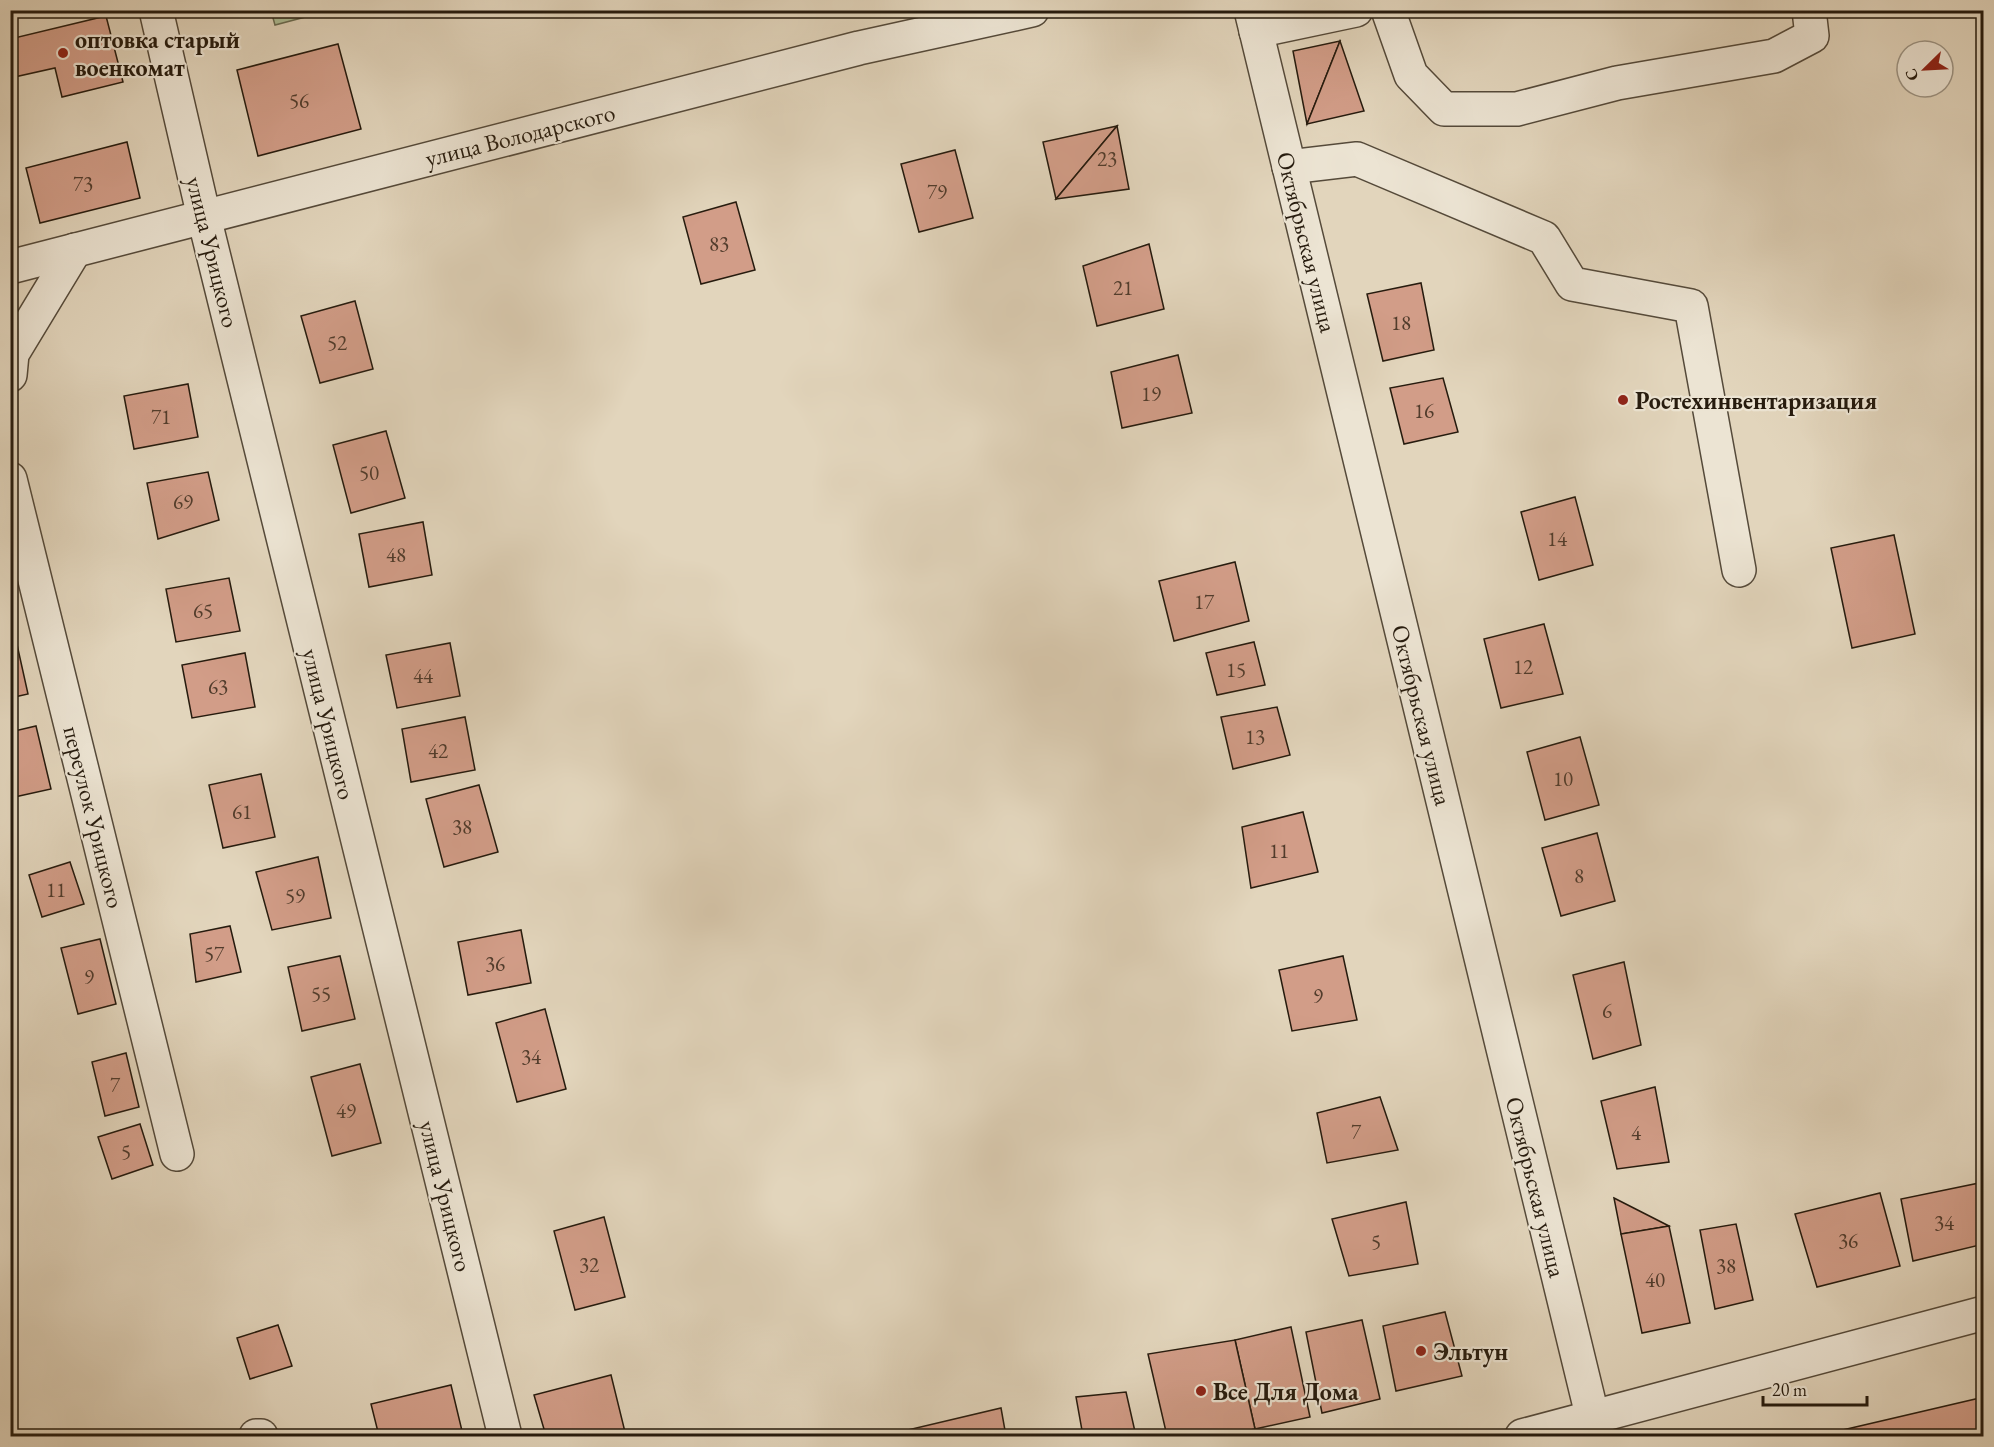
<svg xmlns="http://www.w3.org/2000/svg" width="1994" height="1447" viewBox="0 0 1994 1447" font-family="'EB Garamond',serif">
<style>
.green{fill:#adbe96;stroke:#6a6c52;stroke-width:1.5}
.building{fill:#d29d88;stroke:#261b0e;stroke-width:1.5}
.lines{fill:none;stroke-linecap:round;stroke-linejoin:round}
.minor-casing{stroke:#554a3a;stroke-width:36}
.minor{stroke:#ece4d3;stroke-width:33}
.poi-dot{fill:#8f2418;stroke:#ece4d3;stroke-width:2}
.labels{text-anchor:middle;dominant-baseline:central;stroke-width:4.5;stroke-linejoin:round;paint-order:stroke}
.number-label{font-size:21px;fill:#513c2c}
.poi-label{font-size:24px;font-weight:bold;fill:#261b0e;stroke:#ece4d3;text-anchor:start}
.street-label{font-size:24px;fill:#261b0e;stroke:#ece4d3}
</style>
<rect width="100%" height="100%" fill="#e2d5bc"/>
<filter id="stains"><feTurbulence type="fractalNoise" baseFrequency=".00333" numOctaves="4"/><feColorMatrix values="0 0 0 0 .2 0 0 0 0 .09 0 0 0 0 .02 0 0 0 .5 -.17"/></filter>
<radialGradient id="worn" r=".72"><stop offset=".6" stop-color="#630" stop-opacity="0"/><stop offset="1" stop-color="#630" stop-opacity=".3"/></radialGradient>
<path class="green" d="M271 11V10L328 11 275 25Z"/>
<g class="building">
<path d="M106 16 123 82 62 97 55 68 10 78V39Z"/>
<path d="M1340 41 1307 124 1293 51Z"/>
<path d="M1340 41 1364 111 1307 124Z"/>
<path d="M338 44 361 129 258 156 237 70Z"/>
<path d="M1117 126 1056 199 1043 142Z"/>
<path d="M1117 126 1129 189 1056 199Z"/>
<path d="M127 142 140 198 40 223 26 168Z"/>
<path d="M955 150 973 218 919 232 901 164Z"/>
<path d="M736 202 755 270 701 284 683 217Z"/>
<path d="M1149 244 1164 309 1097 326 1083 266Z"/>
<path d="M1421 283 1434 350 1383 361 1367 294Z"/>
<path d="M355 301 373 369 320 383 301 316Z"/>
<path d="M1178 355 1192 413 1122 428 1111 372Z"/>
<path d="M1443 378 1458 432 1404 444 1390 388Z"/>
<path d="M188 384 198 437 134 449 124 396Z"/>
<path d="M386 431 405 498 351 513 333 445Z"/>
<path d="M208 472 219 520 158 539 147 483Z"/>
<path d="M1575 497 1593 565 1539 580 1521 512Z"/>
<path d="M423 522 432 575 369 587 359 534Z"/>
<path d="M1894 535 1915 634 1852 648 1831 548Z"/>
<path d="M1235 562 1249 621 1174 641 1159 581Z"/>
<path d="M229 578 240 631 176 642 166 589Z"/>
<path d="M1544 624 1563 694 1501 708 1484 639Z"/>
<path d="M14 631 28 694 10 698V632Z"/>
<path d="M1254 642 1265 685 1217 695 1206 653Z"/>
<path d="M450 643 460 696 397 708 386 655Z"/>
<path d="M245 653 255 707 192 718 182 665Z"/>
<path d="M1277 707 1290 755 1233 769 1221 717Z"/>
<path d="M465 717 475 770 411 782 402 729Z"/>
<path d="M36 726 51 789 10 798V732Z"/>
<path d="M1580 737 1599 805 1545 820 1527 752Z"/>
<path d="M261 774 275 837 223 848 209 785Z"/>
<path d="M479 785 498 852 444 867 426 799Z"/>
<path d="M1303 812 1318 872 1251 888 1242 827Z"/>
<path d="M1597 833 1615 901 1561 916 1542 848Z"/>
<path d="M318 857 331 918 272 930 256 872Z"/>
<path d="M70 862 84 904 42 917 29 875Z"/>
<path d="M230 926 241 972 196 982 190 934Z"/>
<path d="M521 930 531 983 468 995 458 942Z"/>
<path d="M100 939 116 1004 78 1014 61 948Z"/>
<path d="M340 956 355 1019 302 1031 288 967Z"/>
<path d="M1343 956 1357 1020 1292 1031 1279 970Z"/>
<path d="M1624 962 1641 1045 1593 1059 1573 975Z"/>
<path d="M545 1009 566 1089 517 1102 496 1023Z"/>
<path d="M126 1053 139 1107 105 1116 92 1062Z"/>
<path d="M360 1064 381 1143 332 1156 311 1077Z"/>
<path d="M1655 1087 1669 1162 1617 1169 1601 1101Z"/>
<path d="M1380 1097 1398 1150 1327 1163 1317 1113Z"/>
<path d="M140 1124 153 1165 112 1179 98 1137Z"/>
<path d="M1984 1182V1244L1913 1261 1901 1199Z"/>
<path d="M1880 1193 1900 1266 1817 1287 1795 1214Z"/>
<path d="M1614 1198 1669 1226 1621 1234Z"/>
<path d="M1406 1202 1418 1264 1349 1276 1332 1219Z"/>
<path d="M604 1217 625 1297 575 1310 554 1231Z"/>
<path d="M1736 1224 1753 1300 1715 1309 1700 1230Z"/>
<path d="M1669 1226 1690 1323 1642 1333 1621 1234Z"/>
<path d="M1445 1312 1462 1376 1396 1391 1383 1326Z"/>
<path d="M1362 1320 1380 1399 1322 1413 1306 1332Z"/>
<path d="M278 1325 292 1366 250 1379 237 1338Z"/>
<path d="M1291 1327 1310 1417 1255 1429 1235 1340Z"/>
<path d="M1235 1340 1255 1429 1223 1436H1167L1148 1354Z"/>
<path d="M611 1375 626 1436H546L534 1395Z"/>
<path d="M451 1385 463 1435 379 1436 371 1404Z"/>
<path d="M1126 1392 1136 1436H1083L1076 1397Z"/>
<path d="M1984 1397V1436H1817Z"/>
<path d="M1001 1408 1006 1436H896L895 1433Z"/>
</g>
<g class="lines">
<g class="minor-casing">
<g id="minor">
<path d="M156 10 204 217 505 1436"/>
<path d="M1251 10 1593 1419"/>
<path d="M1388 10 1411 75 1444 109H1517L1617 83 1774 56 1812 36 1809 10"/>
<path d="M1256 31 1356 10"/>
<path d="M1289 167 1357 159 1544 238 1572 284 1691 306 1739 570"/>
<path d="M10 267 859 48 1032 10"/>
<path d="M10 375 12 354 75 250"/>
<path d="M10 479 177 1154"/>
<path d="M256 1436H261"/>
<path d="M1522 1436 1984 1313"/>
</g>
</g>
<use href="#minor" class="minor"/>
</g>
<g class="poi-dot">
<circle cx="63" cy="53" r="6"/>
<circle cx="1623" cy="400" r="6"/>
<circle cx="1421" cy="1351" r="6"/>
<circle cx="1201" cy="1391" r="6"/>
</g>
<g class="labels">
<g class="number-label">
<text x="299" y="100">56</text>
<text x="1107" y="158">23</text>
<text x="83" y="183">73</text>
<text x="937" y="191">79</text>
<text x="719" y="243">83</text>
<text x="1123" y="287">21</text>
<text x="1401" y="322">18</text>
<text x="337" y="342">52</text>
<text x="1151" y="393">19</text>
<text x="1424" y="410">16</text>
<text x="161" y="416">71</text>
<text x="369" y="472">50</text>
<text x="183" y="501">69</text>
<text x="1557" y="538">14</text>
<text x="396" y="554">48</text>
<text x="1204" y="601">17</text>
<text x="203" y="610">65</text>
<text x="1523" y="666">12</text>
<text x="1236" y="669">15</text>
<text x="423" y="675">44</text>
<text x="218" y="686">63</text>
<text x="1255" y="736">13</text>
<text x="438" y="750">42</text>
<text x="1563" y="778">10</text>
<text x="242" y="811">61</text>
<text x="462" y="826">38</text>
<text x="1279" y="850">11</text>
<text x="1579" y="875">8</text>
<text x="56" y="889">11</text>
<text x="295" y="895">59</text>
<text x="214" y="953">57</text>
<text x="495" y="963">36</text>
<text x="89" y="976">9</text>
<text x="321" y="993">55</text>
<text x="1318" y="995">9</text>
<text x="1607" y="1010">6</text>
<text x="531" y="1056">34</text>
<text x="115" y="1084">7</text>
<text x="346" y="1110">49</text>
<text x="1356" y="1131">7</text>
<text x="1636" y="1132">4</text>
<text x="126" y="1151">5</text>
<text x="1944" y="1222">34</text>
<text x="1848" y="1240">36</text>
<text x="1376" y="1241">5</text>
<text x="589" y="1264">32</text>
<text x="1726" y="1265">38</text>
<text x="1655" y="1279">40</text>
</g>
<g class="poi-label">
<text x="75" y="39">оптовка старый<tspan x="75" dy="28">военкомат</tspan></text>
<text x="1635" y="400">Ростехинвентаризация</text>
<text x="1433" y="1351">Эльтун</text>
<text x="1213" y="1391">Все Для Дома</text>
</g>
<g class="street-label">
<text transform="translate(520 135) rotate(-14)">улица Володарского</text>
<text transform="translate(1307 242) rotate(76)">Октябрьская улица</text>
<text transform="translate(213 252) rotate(76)">улица Урицкого</text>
<text transform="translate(1422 715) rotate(76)">Октябрьская улица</text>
<text transform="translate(329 724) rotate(76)">улица Урицкого</text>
<text transform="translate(94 817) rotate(76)">переулок Урицкого</text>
<text transform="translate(1536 1187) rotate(76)">Октябрьская улица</text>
<text transform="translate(446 1196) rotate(76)">улица Урицкого</text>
</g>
</g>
<rect width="1994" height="1447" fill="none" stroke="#e2d5bc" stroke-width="36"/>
<rect x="12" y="12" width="1970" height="1423" fill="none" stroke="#261b0e" stroke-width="3"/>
<rect x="18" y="18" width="1958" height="1411" fill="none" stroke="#261b0e" stroke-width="1.5"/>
<g transform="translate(1925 69) rotate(246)"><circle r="28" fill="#ece4d3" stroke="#9d9484" stroke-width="1.5"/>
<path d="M0-4.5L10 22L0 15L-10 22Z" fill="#8f2418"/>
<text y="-9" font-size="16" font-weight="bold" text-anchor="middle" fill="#261b0e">С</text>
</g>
<path d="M1763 1396v9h104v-9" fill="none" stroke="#261b0e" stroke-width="3"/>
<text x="1772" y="1396" font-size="18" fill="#261b0e" stroke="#ece4d3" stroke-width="4.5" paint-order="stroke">20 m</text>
<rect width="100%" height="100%" filter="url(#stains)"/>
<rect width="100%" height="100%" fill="url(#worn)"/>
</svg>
